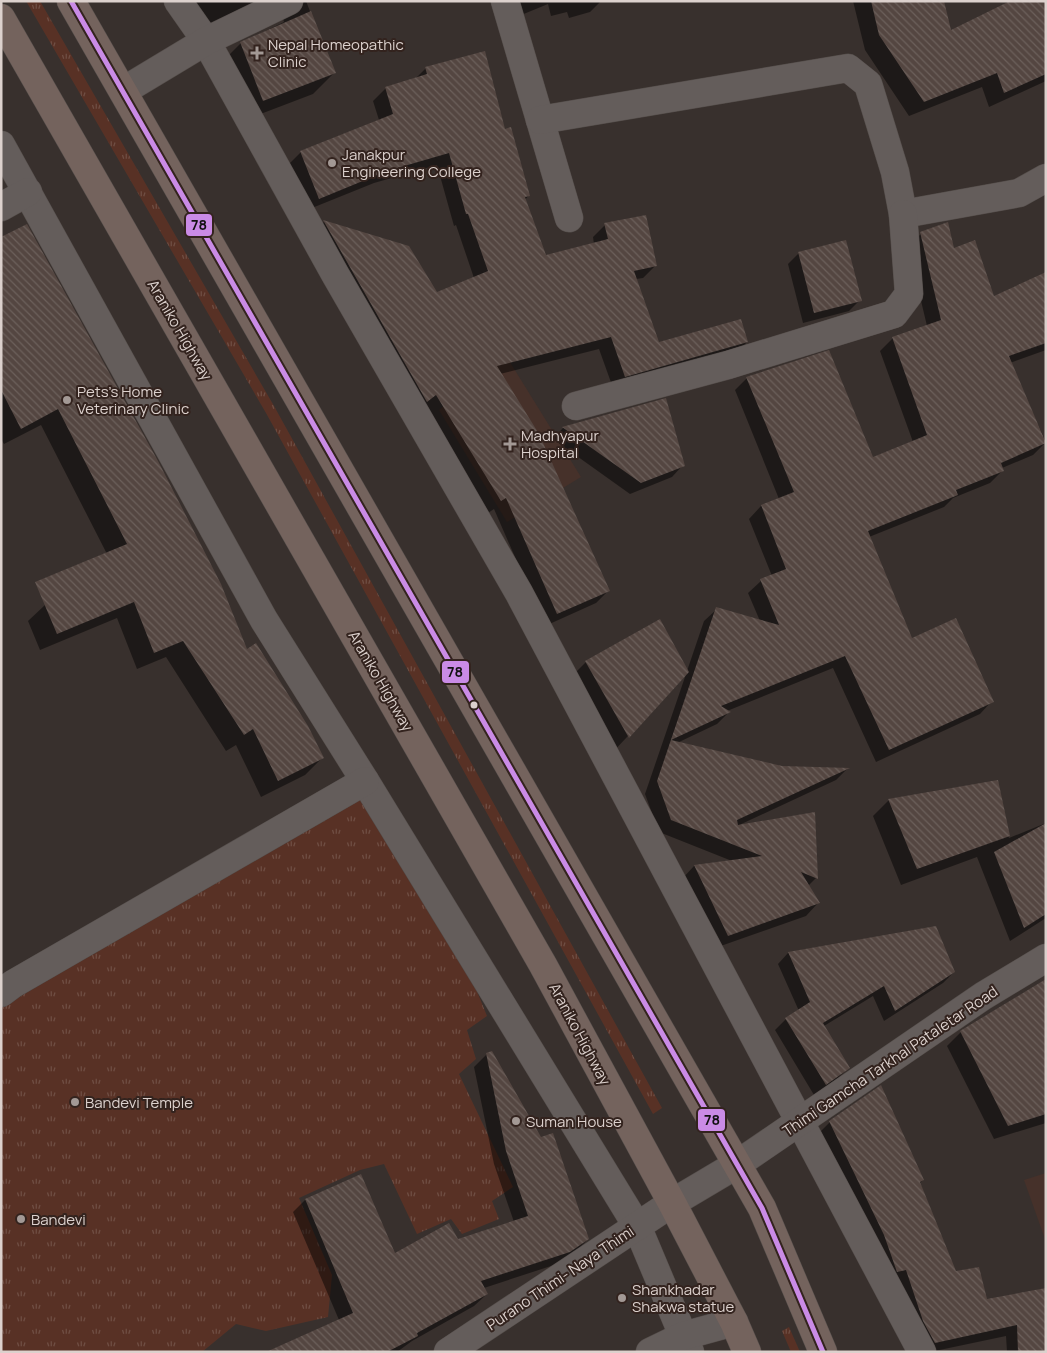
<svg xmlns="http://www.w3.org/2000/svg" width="1047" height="1353" viewBox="0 0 1047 1353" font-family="Manrope,sans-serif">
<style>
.built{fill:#46312a}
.grass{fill:url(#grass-tufts)}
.shadow{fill:#0007}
.building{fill:url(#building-back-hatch)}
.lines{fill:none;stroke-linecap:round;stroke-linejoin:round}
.minor-casing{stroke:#544d4a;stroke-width:29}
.highway-casing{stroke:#544d4a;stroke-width:29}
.minor{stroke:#645d5b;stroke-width:28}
.highway{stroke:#74635d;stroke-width:28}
.bus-1-casing{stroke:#33231e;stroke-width:9}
.bus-1{stroke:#ca8be6;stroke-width:5}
.poi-dot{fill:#a39995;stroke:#33231e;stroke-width:2}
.bus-dot{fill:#dcd1cd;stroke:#33231e;stroke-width:2}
.labels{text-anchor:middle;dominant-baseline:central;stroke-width:4;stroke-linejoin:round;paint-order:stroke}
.poi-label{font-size:15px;fill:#dcd1cd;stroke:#33231e;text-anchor:start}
.street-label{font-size:15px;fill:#dcd1cd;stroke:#33231e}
.line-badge{stroke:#33231e;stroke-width:2}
.pale-badge-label{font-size:14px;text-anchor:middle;font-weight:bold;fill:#111}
</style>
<defs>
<pattern id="grass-tufts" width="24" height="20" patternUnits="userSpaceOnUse" patternTransform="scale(1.25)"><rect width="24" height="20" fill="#583125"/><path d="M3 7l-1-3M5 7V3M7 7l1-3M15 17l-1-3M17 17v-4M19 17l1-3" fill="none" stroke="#6f4e43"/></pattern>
<pattern id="building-back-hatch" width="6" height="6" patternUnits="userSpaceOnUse" patternTransform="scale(1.25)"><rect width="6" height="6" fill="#544641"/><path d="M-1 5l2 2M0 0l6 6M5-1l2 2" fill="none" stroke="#6c605b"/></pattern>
</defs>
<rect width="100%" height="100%" fill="#38302d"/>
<g class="built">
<path d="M503 351 581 477 507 522 439 410Z"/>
<path d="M1046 1173V1239H1045L1024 1180Z"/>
</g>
<g class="grass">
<path d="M26 1H40L274 406 662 1108 653 1114 266 413Z"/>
<path d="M358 793 446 915 487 1016 467 1030 476 1059 459 1074 513 1187 492 1201 499 1219 462 1234 451 1219 417 1234 384 1164 360 1170 299 1198 332 1275 328 1317 266 1331 236 1324 202 1352H1V1008Z"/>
<path d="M789 1327 800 1352H791L782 1331Z"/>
</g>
<g class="shadow">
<path d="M185 1H306L334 73 313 94 242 121 220 64 241 43 284 22 282 15 205 34Z"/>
<path d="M505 1H600V2L590 12 569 18 567 12 551 16 548 4 514 18Z"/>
<path d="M853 1H943L950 31 1046 1V81L989 107 982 87 909 116 865 50Z"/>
<path d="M426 68 504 130 529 195 525 200 545 257 594 244 593 237 605 225 655 266 643 278 636 279 658 344 747 342 735 354 613 388 599 349 500 374 608 591 596 603 545 626 494 509 488 513 312 234 324 222 408 247 436 294 474 278 456 225 454 226 437 165 374 183 307 210 289 164 301 152 379 120 373 101 386 88 414 80Z"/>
<path d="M921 234 953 250 993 298 1046 273V350L1010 363 1046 442 1033 455 1002 468 1003 470 990 483 953 498 944 507 869 537 911 640 992 701 980 714 876 762 833 668 727 711 729 712 717 724 677 743 782 768 847 769 836 780 737 826 816 878 808 886 818 903 806 916 715 948 682 879 694 866 732 861 659 832 645 794 686 674 612 753 570 678 586 662 687 671 704 621 717 609 760 621 748 593 761 581 772 576 749 519 761 506 779 499 735 390 747 378 872 459 913 442 880 351 893 338 927 326 908 246Z"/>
<path d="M1 239 246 651 322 758 305 775 261 797 236 745 226 751 166 657 137 669 117 618 40 650 28 621 45 605 107 554 41 425 4 444 1 439Z"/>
<path d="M799 253 860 300 849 311 803 323 788 264Z"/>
<path d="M665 399 683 465 672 477 630 494 553 439 563 428Z"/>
<path d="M997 781 1009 838 1046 823V918L1010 941 977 857 901 885 873 816 889 800Z"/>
<path d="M788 953 954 972 943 983 884 1021 873 996 824 1026 848 1068 837 1079 814 1095 775 1030 786 1019 799 1011 778 964Z"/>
<path d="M1046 980V1123L994 1139 947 1046 961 1032Z"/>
<path d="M487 1054 588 1239 575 1252 557 1264 484 1288 487 1294 474 1306 412 1341 397 1352H275L339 1320 293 1212 305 1200 361 1176 395 1255 458 1241 514 1222 494 1164 474 1067Z"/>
<path d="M830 1122 923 1180 920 1183 956 1273 986 1300 1046 1289V1352H1007L1006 1336 930 1352 819 1133Z"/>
</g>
<g class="building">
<path d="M871 1H944L951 30 1010 1H1046V74L1004 93 997 73 924 102 879 35Z"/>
<path d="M311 11 336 73 263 101 240 42Z"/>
<path d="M485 51 505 129 511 127 530 196 525 197 546 255 608 239 604 223 646 215 657 266 634 271 659 342 741 319 748 342 625 377 611 337 497 366 539 434 610 591 557 614 506 498 501 501 436 395 427 402 323 220 409 246 437 292 488 271 468 214H466L449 153 387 171 319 199 300 151 393 114 385 87 427 74 425 67Z"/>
<path d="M948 222 954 248 975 240 994 296 1046 272V343L1009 356 1046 443 1001 463 1004 471 956 490 958 495 868 531 912 638 956 618 994 702 889 750 845 656 721 706 731 712 671 740 782 766 850 768 737 820 738 825 815 812 818 879 801 872 820 903 728 936 694 865 762 856 671 820 657 781 716 607 779 625 760 579 786 569 761 505 794 492 746 377 829 350 873 457 927 435 892 337 941 320 920 232Z"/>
<path d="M27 224 158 461 221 584 247 649 256 643 308 726 324 758 278 781 253 729 244 735 183 641 154 653 134 602 57 634 35 582 127 544 58 409 21 429 1 390V237Z"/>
<path d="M846 240 862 301 814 313 798 252Z"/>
<path d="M666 398 685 466 641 483 562 427Z"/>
<path d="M660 619 689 672 629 738 585 661Z"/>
<path d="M998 780 1010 836 917 869 888 799Z"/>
<path d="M1046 823V914L1024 928 994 852Z"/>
<path d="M936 926 955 972 895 1011 884 986 823 1023 850 1068 826 1085 785 1018 810 1002 788 952Z"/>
<path d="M1046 979V1114L1008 1126 960 1031Z"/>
<path d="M492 1051 541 1137 553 1133 589 1239 570 1252 481 1281 488 1294 417 1333 418 1336 387 1352H266L353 1313 305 1199 361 1174 395 1253 449 1223 458 1239 528 1216 506 1151 486 1053Z"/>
<path d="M881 1085 924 1180 920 1182 956 1271 979 1267 987 1299 1046 1288V1352H1018L1017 1325 935 1343 923 1321 906 1270 897 1272 884 1235 829 1121Z"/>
</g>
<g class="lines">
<g class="minor-casing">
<g id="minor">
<path d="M178 1 206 41 335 274 519 593 922 1352"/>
<path d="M505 1 569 218"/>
<path d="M123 91 206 41 289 1"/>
<path d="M540 120 848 68 868 84 895 172 903 214 1019 193 1046 178"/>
<path d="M1 145 264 620 365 781 637 1226 690 1352"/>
<path d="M1 207 28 192"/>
<path d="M576 406 728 365 894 314 909 294 903 214"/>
<path d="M1 993 13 984 365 781"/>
<path d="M448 1352 672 1203 736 1165 983 996 1046 958"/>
<path d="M650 1352 683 1336 734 1322"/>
</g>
</g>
<g class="highway-casing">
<g id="highway">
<path d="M71 1 762 1208 823 1352"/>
<path d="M1 18 543 965 672 1203 734 1322 747 1352"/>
</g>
</g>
<use href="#minor" class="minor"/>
<use href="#highway" class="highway"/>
<g class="bus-1-casing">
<path id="bus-1" d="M71 1 762 1208 823 1352"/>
</g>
<use href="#bus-1" class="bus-1"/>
</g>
<g class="poi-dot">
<path d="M254.5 45.5h5v5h5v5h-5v5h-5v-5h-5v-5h5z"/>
<circle cx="332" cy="163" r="5"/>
<circle cx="67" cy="400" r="5"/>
<path d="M507.5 436.5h5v5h5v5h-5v5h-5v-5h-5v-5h5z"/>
<circle cx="75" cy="1102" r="5"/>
<circle cx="516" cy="1121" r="5"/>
<circle cx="21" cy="1219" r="5"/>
<circle cx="622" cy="1298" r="5"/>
</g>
<circle class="bus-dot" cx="474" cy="705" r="4.5"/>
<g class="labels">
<g class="poi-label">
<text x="268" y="44">Nepal Homeopathic<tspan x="268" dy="17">Clinic</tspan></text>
<text x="342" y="154">Janakpur<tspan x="342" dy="17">Engineering College</tspan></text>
<text x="77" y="391">Pets's Home<tspan x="77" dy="17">Veterinary Clinic</tspan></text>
<text x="521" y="435">Madhyapur<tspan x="521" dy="17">Hospital</tspan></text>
<text x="85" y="1102">Bandevi Temple</text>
<text x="526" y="1121">Suman House</text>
<text x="31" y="1219">Bandevi</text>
<text x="632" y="1289">Shankhadar<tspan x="632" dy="17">Shakwa statue</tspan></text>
</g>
<g class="street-label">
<text transform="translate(180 330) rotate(60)">Araniko Highway</text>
<text transform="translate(381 681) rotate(60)">Araniko Highway</text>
<text transform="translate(580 1034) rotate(62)">Araniko Highway</text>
<text transform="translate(890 1061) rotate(-34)">Thimi Gamcha Tarkhal Pataletar Road</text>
<text transform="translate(560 1278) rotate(-34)">Purano Thimi- Naya Thimi</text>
</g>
</g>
<g class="line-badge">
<rect x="185" y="213" width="28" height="24" rx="5" fill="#ca8be6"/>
<rect x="441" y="660" width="29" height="24" rx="5" fill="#ca8be6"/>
<rect x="697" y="1108" width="29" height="24" rx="5" fill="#ca8be6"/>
</g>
<g class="pale-badge-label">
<text x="199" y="230">78</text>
<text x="455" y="677">78</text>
<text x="712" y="1125">78</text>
</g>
<rect width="1047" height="1353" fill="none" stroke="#dcd1cd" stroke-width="5"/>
</svg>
